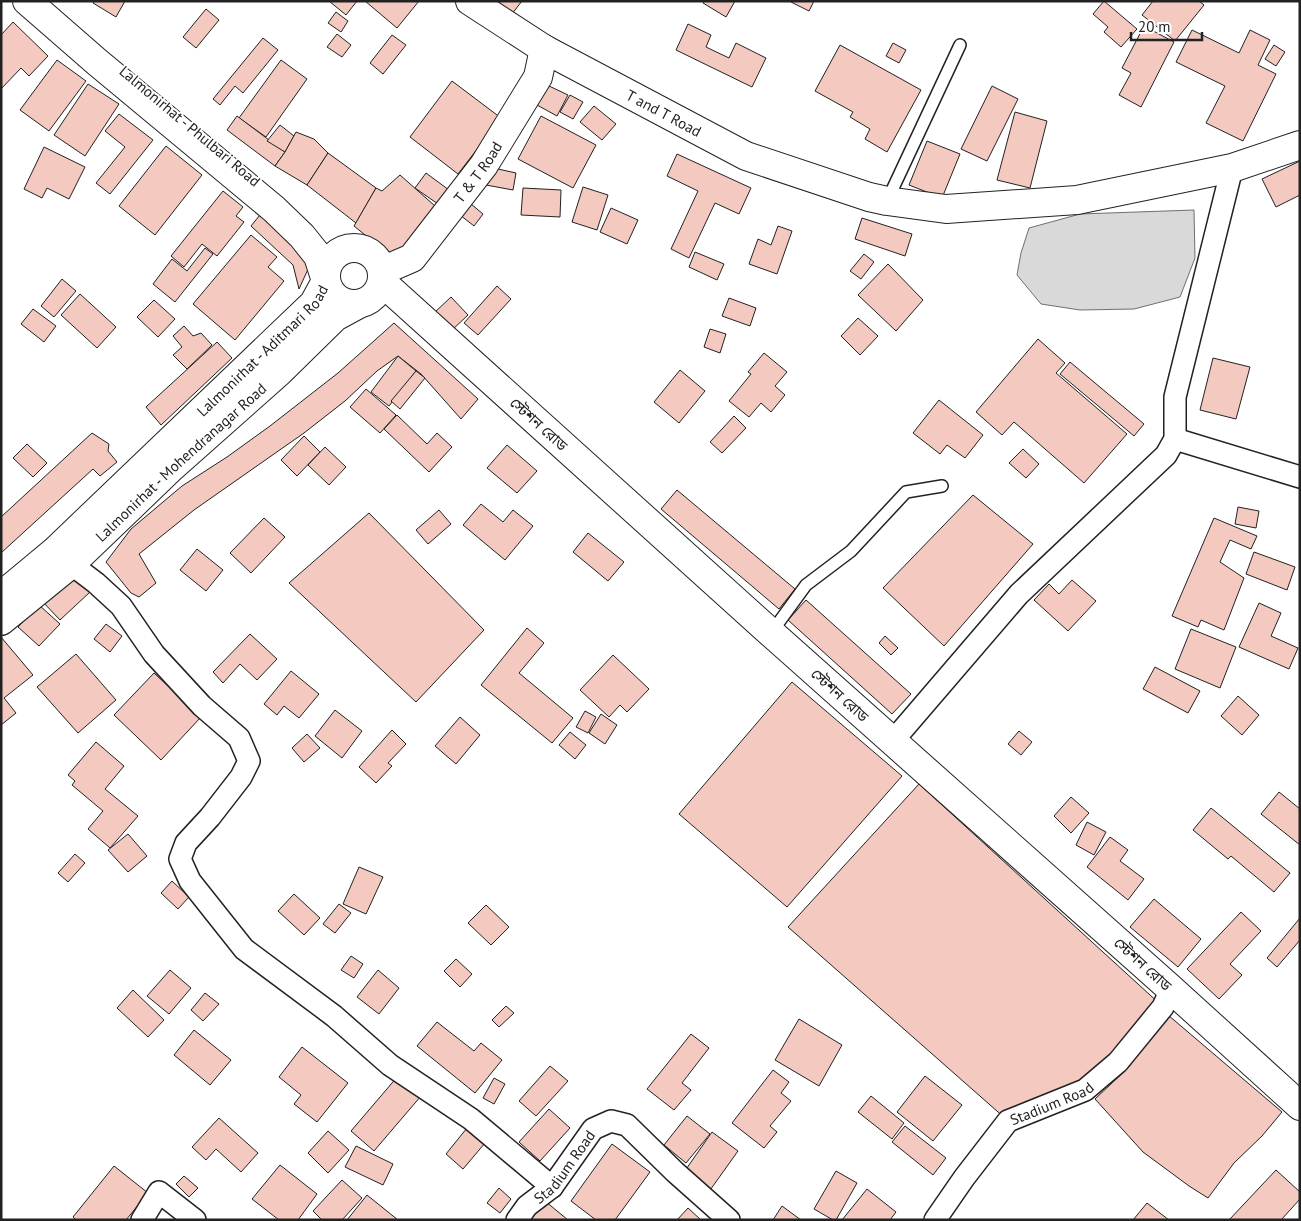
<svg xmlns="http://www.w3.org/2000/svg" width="1301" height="1221" viewBox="0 0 1301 1221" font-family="'PT Sans','Noto Sans Bengali',sans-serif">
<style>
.water{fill:#d9d9d9;stroke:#6f6f6f}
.building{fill:#f3c9c0;stroke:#222}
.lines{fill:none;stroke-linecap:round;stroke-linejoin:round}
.lane-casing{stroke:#222;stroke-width:14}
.street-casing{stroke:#222;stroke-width:24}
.secondary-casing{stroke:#222;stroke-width:30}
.primary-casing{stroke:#222;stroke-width:30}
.highway-casing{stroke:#222;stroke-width:30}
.lane{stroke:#fff;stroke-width:11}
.street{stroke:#fff;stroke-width:21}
.secondary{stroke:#fff;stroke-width:28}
.primary{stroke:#fff;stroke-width:28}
.highway{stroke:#fff;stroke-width:28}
.labels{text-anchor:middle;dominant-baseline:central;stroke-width:4;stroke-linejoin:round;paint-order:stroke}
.street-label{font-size:15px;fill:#222;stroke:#fff}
</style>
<rect width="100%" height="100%" fill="#fff"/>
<path class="water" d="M1194 210 1195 258 1180 297 1134 309 1080 310 1041 304 1017 275 1021 253 1029 228 1080 214Z"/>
<g class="building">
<path d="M94 1H125L116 17 93 3Z"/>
<path d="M329 1H357L346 15Z"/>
<path d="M365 1H419L397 28Z"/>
<path d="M500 1H522L508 19 495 8Z"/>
<path d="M704 1H735L726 17 703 3Z"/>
<path d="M792 1H814L809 11 791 2Z"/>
<path d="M1104 1 1137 29 1121 47 1104 32 1108 27 1093 14Z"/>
<path d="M1153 1H1199L1204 5 1175 41 1142 15Z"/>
<path d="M206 9 219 20 196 48 183 37Z"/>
<path d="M336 12 348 21 341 32 328 23Z"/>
<path d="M13 22 48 56 29 76 21 68 1 89V35Z"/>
<path d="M688 24 711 35 706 47 729 58 736 43 766 58 752 87 676 50Z"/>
<path d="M1144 26 1174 42 1141 107 1119 95 1131 73 1122 68Z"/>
<path d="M1192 30 1239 53 1250 30 1270 40 1258 65 1276 74 1243 141 1206 123 1225 86 1176 62Z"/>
<path d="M337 34 351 45 342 57 327 47Z"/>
<path d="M392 35 406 45 383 74 370 63Z"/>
<path d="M263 38 278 50 243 93 235 86 220 105 213 99Z"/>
<path d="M893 43 906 50 899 63 886 56Z"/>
<path d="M840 45 921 90 887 152 865 139 870 129 850 117 853 112 815 91Z"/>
<path d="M1274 45 1285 52 1276 66 1265 59Z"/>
<path d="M57 60 86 81 49 131 20 110Z"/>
<path d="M281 60 307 79 266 137 239 118Z"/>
<path d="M452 81 501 118 458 174 410 137Z"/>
<path d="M88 84 119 104 85 156 54 135Z"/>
<path d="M547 85 568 95 557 116 537 105Z"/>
<path d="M992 86 1018 99 987 161 961 149Z"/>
<path d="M570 95 583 102 573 119 560 112Z"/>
<path d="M594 106 616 124 602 140 580 122Z"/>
<path d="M1015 112 1047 121 1030 188 997 180Z"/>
<path d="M119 114 153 140 110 194 96 183 125 147 105 131Z"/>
<path d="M237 116 285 152 275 166 227 130Z"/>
<path d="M541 116 596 145 573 188 518 159Z"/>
<path d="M280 125 294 136 285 152 267 141Z"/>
<path d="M296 132 314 139 328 153 307 185 275 166 285 152Z"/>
<path d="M927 141 960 154 942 198 909 185Z"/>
<path d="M166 146 202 175 155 235 119 206Z"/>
<path d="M44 147 85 167 69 199 47 188 42 198 24 189Z"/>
<path d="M328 153 376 188 356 223 307 185Z"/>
<path d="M677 154 751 188 739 214 715 203 689 258 671 249 698 191 667 176Z"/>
<path d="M1300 161V195L1276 207 1262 179Z"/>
<path d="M489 167 516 173 513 190 486 185Z"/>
<path d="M426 173 449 190 438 204 415 188Z"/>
<path d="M400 175 444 214 397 261 354 226 376 188 382 191Z"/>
<path d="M583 187 608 195 597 230 572 222Z"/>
<path d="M523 188 561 190 560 217 521 215Z"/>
<path d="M223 191 243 207 236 216 244 222 217 256 202 244 184 267 171 256Z"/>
<path d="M465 199 483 214 474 226 455 211Z"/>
<path d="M611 208 638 220 627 244 600 232Z"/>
<path d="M264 210 314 256 299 289 293 265 251 226Z"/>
<path d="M862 218 912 234 905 256 855 239Z"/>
<path d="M778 226 792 231 777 274 749 264 758 239 771 245Z"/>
<path d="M251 235 277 257 268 267 284 281 235 340 193 304Z"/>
<path d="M205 248 213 254 175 302 153 284 172 259 187 271Z"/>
<path d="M695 252 724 264 717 280 689 267Z"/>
<path d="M864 254 874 262 861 279 850 271Z"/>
<path d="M888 264 923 300 896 331 858 295Z"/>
<path d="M62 279 76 291 54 317 41 306Z"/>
<path d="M497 286 511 299 478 335 464 323Z"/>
<path d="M80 294 116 327 97 348 61 315Z"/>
<path d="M451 297 468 315 451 331 434 313Z"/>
<path d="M729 298 756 308 750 326 722 316Z"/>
<path d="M154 300 175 319 158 337 137 317Z"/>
<path d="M33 309 56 326 44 342 21 324Z"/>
<path d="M858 318 878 336 860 355 841 336Z"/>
<path d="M394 323 478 399 461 419 421 374 398 356 377 371 345 401 304 433 194 510 139 554 156 583 139 597 131 593 106 562 131 529 182 486 227 457 270 426 338 373Z"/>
<path d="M184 326 193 336 201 333 212 345 187 369 173 355 182 347 173 336Z"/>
<path d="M710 329 726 334 720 353 704 347Z"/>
<path d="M1038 339 1065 363 1056 373 1127 434 1084 483 1014 422 1002 435 976 412Z"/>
<path d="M217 342 232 358 161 425 146 407Z"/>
<path d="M764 353 787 372 775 386 785 395 771 412 761 403 749 417 729 401 751 374 748 372Z"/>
<path d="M398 356 416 371 389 406 371 392Z"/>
<path d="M1213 358 1250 367 1236 419 1200 410Z"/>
<path d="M1070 362 1144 424 1134 436 1060 374Z"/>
<path d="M680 370 705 391 679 423 654 402Z"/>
<path d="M416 371 425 378 400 409 391 401Z"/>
<path d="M366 389 396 415 380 433 350 407Z"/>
<path d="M939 400 983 435 965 458 947 445 940 454 913 433Z"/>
<path d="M397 415 427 444 437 433 452 447 429 472 384 429Z"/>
<path d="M734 416 746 428 722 453 710 442Z"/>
<path d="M92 433 109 444 108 451 117 462 100 476 93 469 1 553V517Z"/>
<path d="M304 436 320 452 297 476 281 460Z"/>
<path d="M27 444 47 463 33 477 13 458Z"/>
<path d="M507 445 537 471 517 493 487 468Z"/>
<path d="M325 447 346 467 329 485 308 465Z"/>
<path d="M1023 449 1039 464 1026 478 1009 463Z"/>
<path d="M677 490 795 589 779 609 661 509Z"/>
<path d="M973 495 1033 544 944 646 883 588Z"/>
<path d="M481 504 503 522 513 510 533 526 505 560 463 525Z"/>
<path d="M1238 507 1259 511 1256 528 1235 524Z"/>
<path d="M439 510 451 524 428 544 416 530Z"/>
<path d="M369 513 484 630 416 702 289 583Z"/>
<path d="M264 518 285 537 251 573 230 553Z"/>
<path d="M1214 518 1257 536 1251 549 1230 540 1220 562 1244 578 1224 630 1201 620 1198 627 1172 616Z"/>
<path d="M588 533 624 562 608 581 573 552Z"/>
<path d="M197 549 223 570 206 591 180 570Z"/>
<path d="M1254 552 1295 567 1287 590 1246 574Z"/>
<path d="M71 572 90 592 60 620 41 600Z"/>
<path d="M1072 580 1096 601 1068 631 1034 600 1049 584 1059 594Z"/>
<path d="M806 600 911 694 892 714 788 620Z"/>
<path d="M1259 603 1281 613 1271 636 1298 648 1289 669 1239 647Z"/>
<path d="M39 605 60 624 39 646 18 627Z"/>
<path d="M106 624 122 636 110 652 94 639Z"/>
<path d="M527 628 544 643 519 673 573 718 552 743 481 685Z"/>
<path d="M1191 629 1236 647 1220 688 1175 669Z"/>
<path d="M250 634 277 659 257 680 240 664 223 683 213 672Z"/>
<path d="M885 636 898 648 891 655 879 643Z"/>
<path d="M1 637 33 675 4 698 16 713 1 725Z"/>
<path d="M76 654 116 700 78 733 37 687Z"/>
<path d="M613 655 649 689 627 712 620 705 609 717 580 690Z"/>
<path d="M1155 667 1200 691 1188 713 1143 689Z"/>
<path d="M291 671 319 694 299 718 284 706 277 715 264 704Z"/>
<path d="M154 673 201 717 161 760 114 715Z"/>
<path d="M792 682 902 776 787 907 679 814Z"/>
<path d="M1238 696 1259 715 1242 735 1221 716Z"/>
<path d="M335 710 362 731 342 758 315 736Z"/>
<path d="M585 711 596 717 588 733 576 727Z"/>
<path d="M601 714 617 725 605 744 589 733Z"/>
<path d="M460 717 480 735 456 764 435 746Z"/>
<path d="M392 730 406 744 388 763 392 766 376 783 359 767Z"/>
<path d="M1019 731 1032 742 1021 755 1008 744Z"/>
<path d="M570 732 586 745 575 759 559 745Z"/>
<path d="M307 734 320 748 304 762 292 748Z"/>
<path d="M96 742 124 766 105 789 138 816 110 848 88 829 103 811 72 785 75 781 68 775Z"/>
<path d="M919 784 1161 1005 1085 1090 1006 1119 788 927Z"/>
<path d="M1279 792 1300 809V845L1261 814Z"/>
<path d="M1071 797 1089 813 1071 833 1054 816Z"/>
<path d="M1211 808 1290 873 1274 892 1231 856 1228 859 1193 830Z"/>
<path d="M1087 822 1106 832 1094 855 1076 845Z"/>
<path d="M128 834 147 856 128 872 108 850Z"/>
<path d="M1110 837 1128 850 1120 861 1144 879 1128 900 1087 867Z"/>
<path d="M75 854 85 863 68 882 58 873Z"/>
<path d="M359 867 383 877 366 914 343 904Z"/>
<path d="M172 881 189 897 178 909 161 893Z"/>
<path d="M294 894 320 918 304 935 278 911Z"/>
<path d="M1154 899 1201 939 1178 967 1130 927Z"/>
<path d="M339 904 351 913 335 933 323 924Z"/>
<path d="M486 905 509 927 491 945 468 923Z"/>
<path d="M1241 912 1261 931 1230 964 1242 975 1219 999 1187 969Z"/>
<path d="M1300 918V940L1277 967 1267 958Z"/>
<path d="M351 956 363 964 354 978 341 970Z"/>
<path d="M456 959 472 974 460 987 444 971Z"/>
<path d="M170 970 191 988 169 1014 147 996Z"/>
<path d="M378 970 399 988 379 1014 357 997Z"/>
<path d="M133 990 164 1020 148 1037 117 1008Z"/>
<path d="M205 993 219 1004 203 1021 191 1010Z"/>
<path d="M506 1006 514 1013 499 1027 492 1020Z"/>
<path d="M1168 1015 1282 1112 1262 1136 1234 1163 1208 1198 1189 1186 1143 1152 1095 1099 1128 1068Z"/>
<path d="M799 1019 842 1045 819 1086 775 1060Z"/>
<path d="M437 1022 474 1051 481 1043 502 1060 475 1093 417 1046Z"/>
<path d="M194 1030 231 1060 210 1085 174 1055Z"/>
<path d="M691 1034 709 1048 682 1083 691 1090 674 1110 647 1089Z"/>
<path d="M302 1047 348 1083 317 1122 294 1104 301 1095 279 1077Z"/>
<path d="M550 1066 568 1081 536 1116 519 1101Z"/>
<path d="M773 1070 789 1082 781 1093 791 1101 770 1126 777 1132 764 1148 732 1123Z"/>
<path d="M398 1076 421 1096 374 1151 351 1131Z"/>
<path d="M925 1076 962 1105 933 1141 897 1112Z"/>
<path d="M494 1078 505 1084 494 1104 483 1098Z"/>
<path d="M871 1096 904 1123 892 1139 858 1112Z"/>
<path d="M549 1109 570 1128 540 1161 519 1142Z"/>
<path d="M687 1116 710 1134 686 1163 664 1145Z"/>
<path d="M219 1118 258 1153 241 1172 216 1149 206 1160 192 1147Z"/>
<path d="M905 1126 946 1158 933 1175 892 1142Z"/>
<path d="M467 1128 485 1143 463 1169 446 1154Z"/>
<path d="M328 1131 349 1150 328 1173 308 1153Z"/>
<path d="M712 1132 738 1151 708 1193 682 1175Z"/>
<path d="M612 1144 650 1172 615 1220H596L571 1201Z"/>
<path d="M356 1146 393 1164 383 1185 345 1167Z"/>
<path d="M280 1165 317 1194 298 1220H279L252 1199Z"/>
<path d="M114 1166 148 1193 126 1220H76L73 1217Z"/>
<path d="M1276 1170 1300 1192V1199L1281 1220H1229Z"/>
<path d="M836 1171 857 1183 836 1220H833L814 1209Z"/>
<path d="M184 1176 198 1188 189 1197 176 1184Z"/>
<path d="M342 1180 362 1198 342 1220H322L313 1211Z"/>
<path d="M499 1188 511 1199 500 1213 487 1203Z"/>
<path d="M867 1189 896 1212 890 1220H842Z"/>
<path d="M367 1195 398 1220H347Z"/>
<path d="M545 1201 568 1220H530Z"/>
<path d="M1147 1203 1169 1220H1133Z"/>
<path d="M782 1206 801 1220H773Z"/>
<path d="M688 1208 701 1220H677Z"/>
</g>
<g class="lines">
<g class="lane-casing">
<g id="lane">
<path d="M887 201 960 45"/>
<path d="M771 633 806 585 851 551 906 492 942 486"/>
</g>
</g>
<g class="street-casing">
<g id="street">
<path d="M1175 439 1300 477"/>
<path d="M71 564 96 583 121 606 154 654 202 706 239 738 249 761 241 777 210 817 186 843 180 859 190 881 244 949 334 1016 390 1065 471 1119 552 1187"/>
<path d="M892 742 1019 594 1166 455 1175 439V397L1232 168"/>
<path d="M142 1220 159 1192 195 1220"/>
<path id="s1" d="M517 1220 527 1206 552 1187 593 1129 611 1121 627 1125 675 1172 729 1220"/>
<path id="s2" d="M935 1220 964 1178 1008 1121 1085 1090 1118 1062 1163 1007 1171 989"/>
</g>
</g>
<g class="secondary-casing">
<g id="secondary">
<path d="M470 1 544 49"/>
<path d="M382 282 771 633 1171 989 1300 1106"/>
</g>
</g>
<g class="primary-casing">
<g id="primary">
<path id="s3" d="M382 271 412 258 484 165 538 77 544 49 746 156 869 197 887 201 946 209 1077 200 1232 168 1300 145"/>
</g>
</g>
<g class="highway-casing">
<g id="highway">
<circle cx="354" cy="276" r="28"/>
<path id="s4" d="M1 596 55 551 314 303 326 281 318 256 302 236 274 209 97 62 27 1"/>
<path id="s5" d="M1 621 71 564 172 467 279 372 335 317 359 304"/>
</g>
</g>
<use href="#lane" class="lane"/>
<use href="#street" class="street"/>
<use href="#secondary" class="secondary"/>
<use href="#primary" class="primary"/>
<use href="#highway" class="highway"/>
</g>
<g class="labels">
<g class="street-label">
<text stroke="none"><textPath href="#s3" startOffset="418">T and T Road</textPath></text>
<text transform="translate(190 126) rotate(40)">Lalmonirhat - Phulbari Road</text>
<text stroke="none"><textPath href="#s3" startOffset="141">T &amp; T Road</textPath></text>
<text stroke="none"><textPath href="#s4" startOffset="359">Lalmonirhat - Aditmari Road</textPath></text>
<text transform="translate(539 424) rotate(42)">স্টেশন রোড</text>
<text stroke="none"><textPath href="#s5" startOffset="240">Lalmonirhat - Mohendranagar Road</textPath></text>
<text transform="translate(840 695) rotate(42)">স্টেশন রোড</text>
<text transform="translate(1143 964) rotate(42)">স্টেশন রোড</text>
<text stroke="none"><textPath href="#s2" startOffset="170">Stadium Road</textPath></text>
<text stroke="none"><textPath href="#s1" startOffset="72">Stadium Road</textPath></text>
</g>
</g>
<rect width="1301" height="1221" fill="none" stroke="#222222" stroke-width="5"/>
<path d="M1131 32v8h71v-8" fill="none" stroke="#222222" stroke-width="2.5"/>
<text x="1138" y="32" font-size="15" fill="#222222" stroke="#ffffff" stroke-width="4" paint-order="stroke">20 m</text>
</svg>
